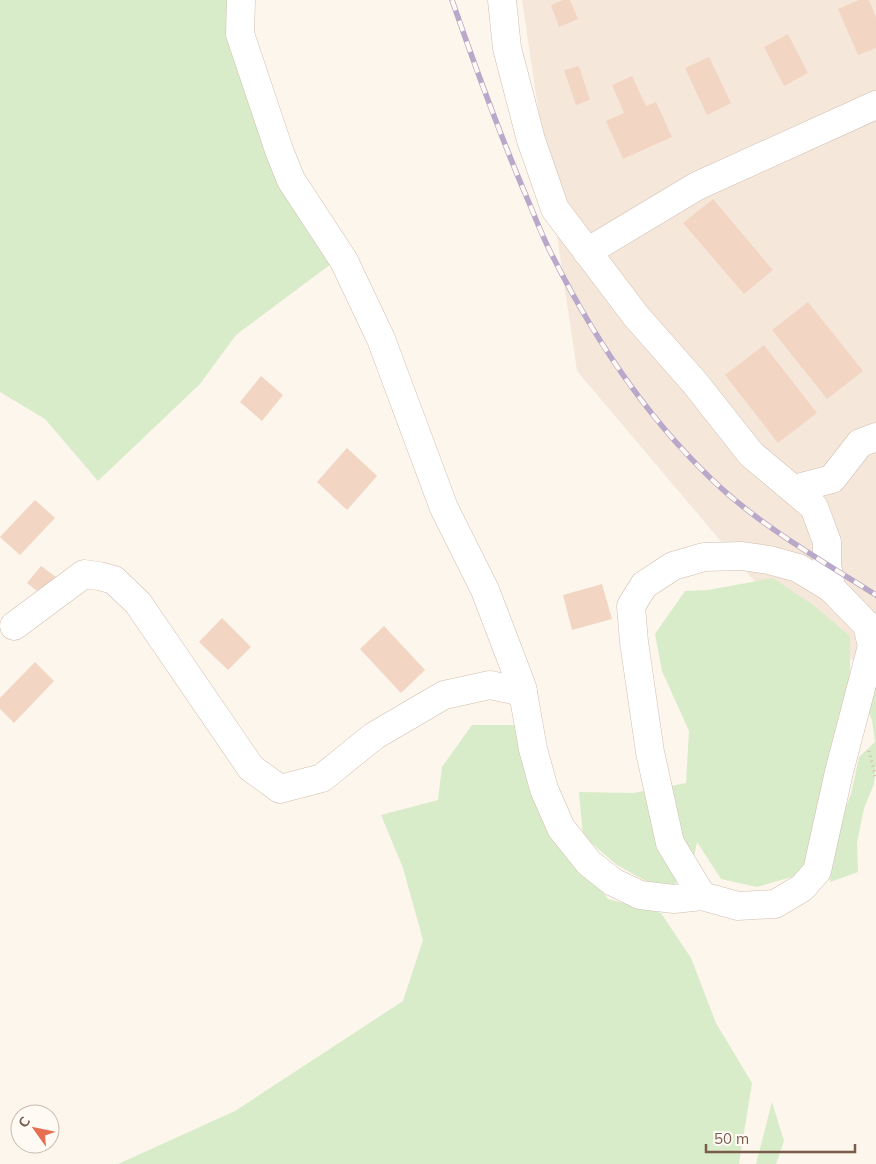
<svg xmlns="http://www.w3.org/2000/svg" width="876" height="1164" viewBox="0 0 876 1164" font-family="Mulish,sans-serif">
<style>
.residential{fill:#f5e8da}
.green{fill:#d8ecc9}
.building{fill:#f3d5c3}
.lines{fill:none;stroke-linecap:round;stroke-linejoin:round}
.minor-casing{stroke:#d1beb0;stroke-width:29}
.path{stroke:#d9b8a5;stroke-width:3;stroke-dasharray:1 4;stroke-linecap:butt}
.minor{stroke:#fff;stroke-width:28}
.rail-casing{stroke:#b9a8c9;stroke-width:5.5}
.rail{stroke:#fffaf3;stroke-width:4;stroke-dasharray:11;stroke-linecap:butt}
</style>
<rect width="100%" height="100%" fill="#fdf6ec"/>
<path class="residential" d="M522 0H876V669L805 641 577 371Z"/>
<g class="green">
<path d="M0 0H235L331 264 236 335 200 384 98 481 45 419 0 392Z"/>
<path d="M773 578 813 605 850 636V698L809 872 757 887 721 879 697 842 691 873 664 891 617 865 583 836 579 792 633 793 686 783 689 731 662 671 655 634 685 591 708 590Z"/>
<path d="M876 684V764L874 784 864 808 857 843 858 872 830 882 833 842 851 794 859 757 875 742 872 720 868 711Z"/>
<path d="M472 725H515L555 821 608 899 661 913 691 958 716 1023 752 1083 739 1164H118L235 1111 403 1001 423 940 403 868 381 815 438 800 442 767Z"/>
<path d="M772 1102 784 1141 776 1164H756Z"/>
</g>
<g class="building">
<path d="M563 0H570L578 19 559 27 551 5Z"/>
<path d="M859 0H869L876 17V48L858 55 838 9Z"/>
<path d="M788 34 808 73 784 86 764 47Z"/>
<path d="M709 57 731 103 707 115 685 68Z"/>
<path d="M579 66 590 100 576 105 564 70Z"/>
<path d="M632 76 646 106 656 102 672 137 623 159 606 121 624 113 612 85Z"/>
<path d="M713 199 773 270 744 294 683 223Z"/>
<path d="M808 302 863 371 827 399 772 330Z"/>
<path d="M764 345 817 413 778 443 725 375Z"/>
<path d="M261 376 283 395 262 421 240 402Z"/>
<path d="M347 448 377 476 347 510 317 482Z"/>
<path d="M35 500 55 518 20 555 0 537Z"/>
<path d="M41 566 60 580 46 598 27 583Z"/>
<path d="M602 584 612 619 572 630 563 595Z"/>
<path d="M222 618 251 647 228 670 199 642Z"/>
<path d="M384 626 425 670 401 693 360 649Z"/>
<path d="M35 662 54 681 14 723 0 709V698Z"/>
</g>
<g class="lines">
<g class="minor-casing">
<g id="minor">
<path d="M241 0 240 34 279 150 291 180 344 261 381 339 444 508 485 590 522 687 533 749 544 789 561 828 589 863 613 882 640 895 674 899 702 896 738 906 775 904 802 888 817 871 839 772 872 646 867 625 831 588 798 568 769 560 742 556 704 557 673 566 644 585 631 606 634 642 650 752 670 843 702 896"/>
<path d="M502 0 507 48 531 140 555 209 636 316 695 383 751 454 814 507 827 542V564L831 588"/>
<path d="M587 252 697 186 876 105"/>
<path d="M794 489 832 479 860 443 876 437"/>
<path d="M14 626 84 574 99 576 114 580 138 603 251 768 280 789 322 778 374 736 444 695 490 685 523 692"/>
</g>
</g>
<path class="path" d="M869 751 876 779"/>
<use href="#minor" class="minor"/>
<g class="rail-casing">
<path id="rail" d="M452 0C476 69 501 138 530 205 537 222 544 240 553 257 596 342 650 423 721 488 766 529 824 562 876 595"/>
</g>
<use href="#rail" class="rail"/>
</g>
<g transform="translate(35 1129) rotate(303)"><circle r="24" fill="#fffaf3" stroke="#cabbb1"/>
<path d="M0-4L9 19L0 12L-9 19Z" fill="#e76f51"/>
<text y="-8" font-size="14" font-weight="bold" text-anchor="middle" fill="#7a5c4d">С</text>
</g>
<path d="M706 1144v8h149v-8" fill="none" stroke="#7a5c4d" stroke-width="2.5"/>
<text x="714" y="1144" font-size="15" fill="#7a5c4d" stroke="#fffaf3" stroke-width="4" paint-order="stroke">50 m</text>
</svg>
